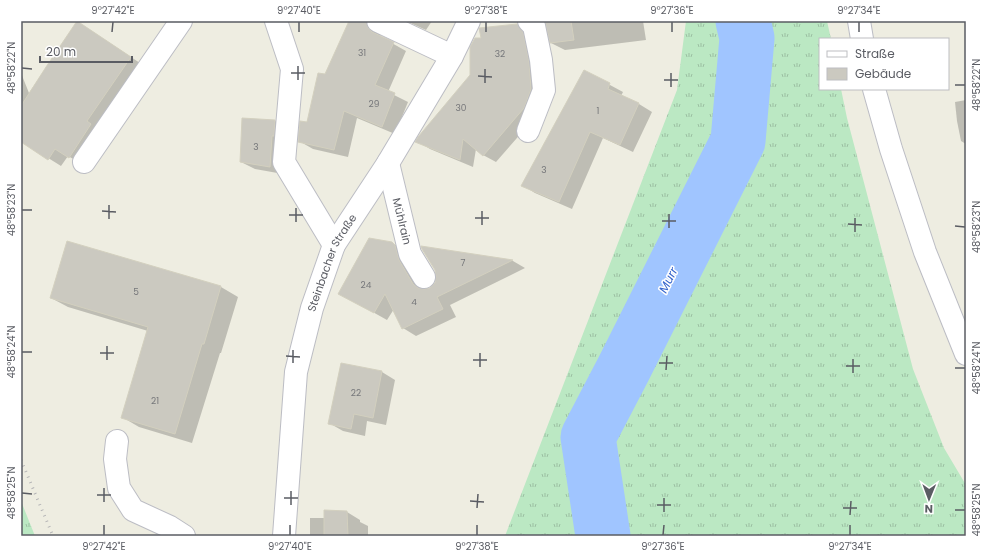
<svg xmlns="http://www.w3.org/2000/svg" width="987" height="557" viewBox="0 0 987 557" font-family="Poppins,sans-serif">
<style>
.grass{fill:url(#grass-tufts)}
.shadow{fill:#0003}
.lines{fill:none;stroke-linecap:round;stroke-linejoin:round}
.river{stroke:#a0c5ff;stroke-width:55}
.building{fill:#cbc9c0;stroke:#d3d0bf}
.minor-casing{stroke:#bcbdc4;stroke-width:24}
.minor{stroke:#fff;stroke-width:22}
.rail{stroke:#b5b5b6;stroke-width:3;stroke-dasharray:1 5;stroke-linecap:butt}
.ticks{fill:none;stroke:#5a5c63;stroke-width:1.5}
.labels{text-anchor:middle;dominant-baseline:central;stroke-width:3;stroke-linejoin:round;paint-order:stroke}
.number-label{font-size:9px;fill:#76777a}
.street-label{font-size:11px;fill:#5a5c63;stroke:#fff}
.water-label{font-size:12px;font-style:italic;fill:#3967cc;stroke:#fff}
.neatline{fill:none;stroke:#5a5c63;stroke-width:1.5}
.ticks-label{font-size:10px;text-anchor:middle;fill:#5a5c63}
</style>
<defs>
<pattern id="grass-tufts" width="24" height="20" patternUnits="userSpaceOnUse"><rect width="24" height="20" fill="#bbe8c3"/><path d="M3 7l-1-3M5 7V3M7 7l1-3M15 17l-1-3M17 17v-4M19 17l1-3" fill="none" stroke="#9bbfa2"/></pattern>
</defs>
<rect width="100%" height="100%" fill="#eeede1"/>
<g class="grass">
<path d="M686 21H827L831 39H820V89H841L847 118 913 369 944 448 966 485V536H505L677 90Z"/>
<path d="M21 501 35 536H21Z"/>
</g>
<g class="shadow">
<path d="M350 21H365L366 27 367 21H382L379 31 381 37 406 51 388 92 408 102 395 134 357 118 348 157 313 149 299 141 326 75Z"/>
<path d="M406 21H432L426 30Z"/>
<path d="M548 21H643L646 40 565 50 551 43Z"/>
<path d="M77 22 90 30 143 65 82 164 68 156 61 166 21 141V73L29 93Z"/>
<path d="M517 25 530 33 537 115 496 162 483 155 476 149 473 167 430 149 417 141 471 75 482 39Z"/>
<path d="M584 71 623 92 621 96 639 104 652 112 633 152 603 138 572 209 535 193 522 185Z"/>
<path d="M966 100V144L961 141 957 121 955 102Z"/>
<path d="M275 121 288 129 283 174 255 169 241 162Z"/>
<path d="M68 242 221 287 238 297 221 353H220L192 443 139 427 122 417 148 331 68 307 51 298Z"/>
<path d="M392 243 406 251 412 269 425 290 431 289 436 284 437 276 436 270 422 247 513 261 525 268 450 305 456 317 416 336 403 328 394 309 387 320 353 301Z"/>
<path d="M341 364 382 372 395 380 386 425 367 421 365 436 343 431 329 423Z"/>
<path d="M347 512 360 520V522L368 526V536H310V518H325Z"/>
</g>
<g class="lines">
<path class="river" d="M603 536 588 437 624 368 738 141 747 38 743 21"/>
</g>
<g class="building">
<path d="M77 21 131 57 87 121 91 124 69 158 55 149 48 160 21 142V106L46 67Z"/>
<path d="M349 21H366L368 28 372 32 394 42 375 85 395 93 382 127 344 111 334 150 298 142 300 121 307 122 318 73 325 74Z"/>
<path d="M545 21H571L574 40 550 43Z"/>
<path d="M517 24 523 32 529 62 531 89 524 108 483 156 463 139 460 160 415 142 418 137 470 75V47L475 38H481L479 28Z"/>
<path d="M584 70 610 83 608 89 639 103 620 145 590 132 559 202 521 186Z"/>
<path d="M242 118 275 120 274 136H272L270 167 240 162Z"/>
<path d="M369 238 392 242 395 245 399 260 413 284 418 288 424 289 430 288 435 283 436 276 435 270 422 249 421 246 513 260 437 297 443 309 402 329 385 294 374 313 338 294Z"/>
<path d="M67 241 221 286 204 344H202L175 434 121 418 148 327 50 298Z"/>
<path d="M341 363 382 371 373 418 354 414 351 429 328 424Z"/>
<path d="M324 510 347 511 348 536H324Z"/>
</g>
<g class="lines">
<g class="minor-casing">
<g id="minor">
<path d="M276 21 292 69 284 162 334 245"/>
<path d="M378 21 452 56"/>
<path d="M859 21 862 39"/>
<path d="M874 89 891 149 925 252 966 354"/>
<path d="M528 131 544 90 541 60 534 26 529 21"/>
<path d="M84 162 181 21"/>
<path id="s1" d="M388 163 410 254 424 277"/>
<path d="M117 441 115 459 119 488 133 510 170 527 184 536"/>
<path id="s2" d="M284 536 296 372 312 308 334 245 388 163 452 56 469 21"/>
</g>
</g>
<use href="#minor" class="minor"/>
<path class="rail" d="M21 460 53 536"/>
</g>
<path class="ticks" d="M112 32 113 22M299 32V22M486 32V22M672 32V22M859 32V22M22 68 32 69M291 73H305M478 76 492 77M298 80V66M664 80H678M485 83V69M955 85H965M671 87V73M22 210H32M102 211 116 212M289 215H303M475 218H489M109 219V205M662 221H676M296 222V208M848 224 862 225M482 225V211M955 226 965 227M669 228V214M855 232V218M22 352H32M100 353H114M286 356 300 357M107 360V346M473 360H487M293 363V350M659 363H673M846 366H860M480 367V353M955 368H965M666 370 667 356M853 373V359M22 493 32 494M97 495H111M284 498H298M470 501 484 502M104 502V488M291 505V491M657 505H671M477 508 478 494M843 508H857M955 510H965M664 512V498M850 515 851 501M104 535V525M290 535V525M477 535V525M663 535 664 525M850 535V525"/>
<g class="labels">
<g class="number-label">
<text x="362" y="53">31</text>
<text x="500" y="54">32</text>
<text x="374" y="104">29</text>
<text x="461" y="108">30</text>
<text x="598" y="111">1</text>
<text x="256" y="147">3</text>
<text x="544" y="170">3</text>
<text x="463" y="263">7</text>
<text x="366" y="285">24</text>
<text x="136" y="292">5</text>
<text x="414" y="302">4</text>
<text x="356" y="393">22</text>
<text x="155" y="401">21</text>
</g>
<g class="street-label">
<text stroke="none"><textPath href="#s1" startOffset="60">Mühlrain</textPath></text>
<text stroke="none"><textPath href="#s2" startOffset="280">Steinbacher Straße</textPath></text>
</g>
<g class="water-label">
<text transform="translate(668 280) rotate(-63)">Murr</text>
</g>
</g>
<rect width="987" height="557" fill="none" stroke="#ffffff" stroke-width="44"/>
<rect x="819" y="38" width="130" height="52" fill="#ffffff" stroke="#bdbec1"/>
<rect x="827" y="51" width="20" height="6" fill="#ffffff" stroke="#bdbec1"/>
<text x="855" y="58" font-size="12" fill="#5a5c63">Straße</text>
<rect x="827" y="68" width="20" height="12" fill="#cbc9c0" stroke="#bdbec1"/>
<text x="855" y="78" font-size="12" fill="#5a5c63">Gebäude</text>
<g transform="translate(929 499) rotate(181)" stroke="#ffffff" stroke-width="3" paint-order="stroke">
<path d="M0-3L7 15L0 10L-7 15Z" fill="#5a5c63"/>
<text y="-6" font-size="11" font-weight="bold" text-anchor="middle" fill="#5a5c63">N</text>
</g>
<path d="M40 56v6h92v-6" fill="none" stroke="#5a5c63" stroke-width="2"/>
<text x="46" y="56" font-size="12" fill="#5a5c63" stroke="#ffffff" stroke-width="3" paint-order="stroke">20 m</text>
<rect x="22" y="22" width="943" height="513" class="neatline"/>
<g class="ticks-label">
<text x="113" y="14">9°27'42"E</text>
<text x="299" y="14">9°27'40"E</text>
<text x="486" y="14">9°27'38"E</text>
<text x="672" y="14">9°27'36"E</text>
<text x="859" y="14">9°27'34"E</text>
<text transform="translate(11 68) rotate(-90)" y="4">48°58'22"N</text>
<text transform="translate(976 85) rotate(-90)" y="4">48°58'22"N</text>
<text transform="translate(11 210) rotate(-90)" y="4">48°58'23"N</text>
<text transform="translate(976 227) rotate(-90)" y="4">48°58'23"N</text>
<text transform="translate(11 352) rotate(-90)" y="4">48°58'24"N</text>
<text transform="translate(976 368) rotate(-90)" y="4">48°58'24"N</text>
<text transform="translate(11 493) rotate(-90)" y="4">48°58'25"N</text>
<text transform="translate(976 510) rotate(-90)" y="4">48°58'25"N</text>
<text x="104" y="550">9°27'42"E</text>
<text x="290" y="550">9°27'40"E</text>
<text x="477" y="550">9°27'38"E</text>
<text x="663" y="550">9°27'36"E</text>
<text x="850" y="550">9°27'34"E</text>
</g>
</svg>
